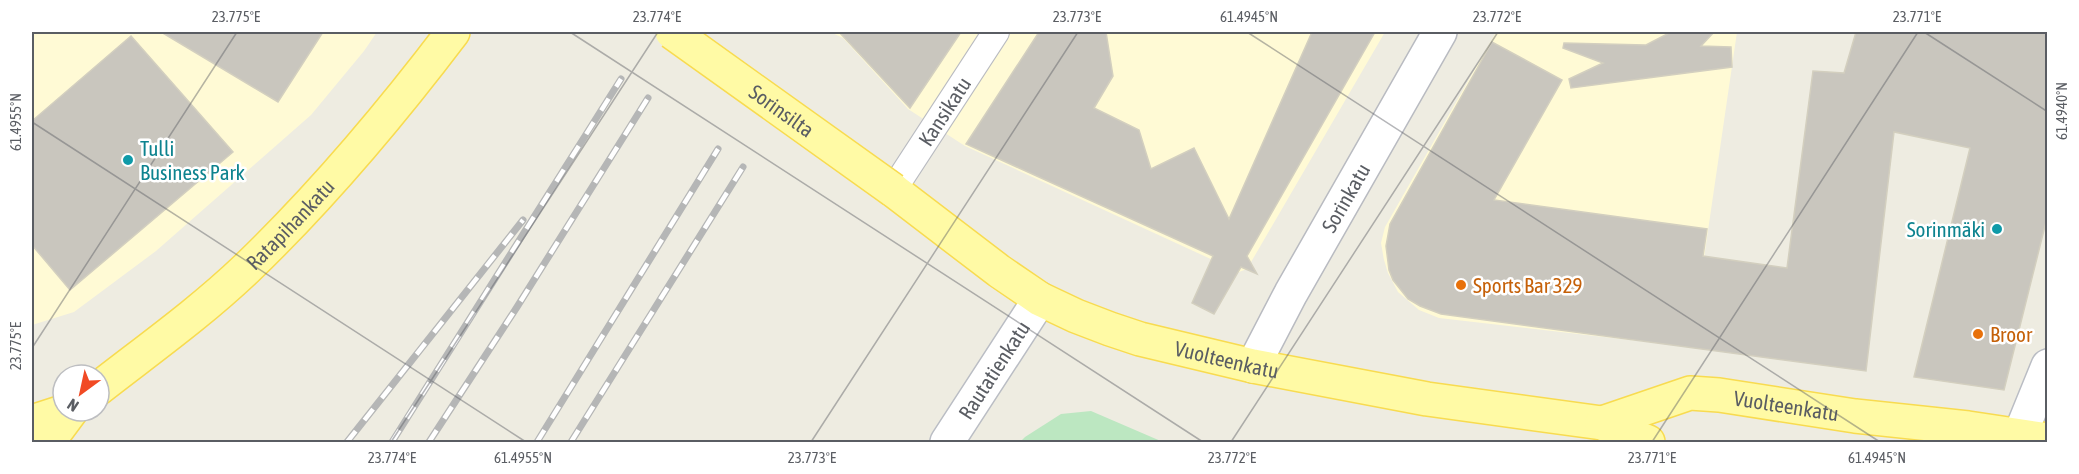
<svg xmlns="http://www.w3.org/2000/svg" width="2079" height="474" viewBox="0 0 2079 474" font-family="'Asap Condensed',sans-serif">
<style>
.commercial{fill:#fffad5}
.green{fill:#bce7c1}
.building{fill:#c9c6be;stroke:#d3cfbf;stroke-width:1.5}
.lines{fill:none;stroke-linecap:round;stroke-linejoin:round}
.lane-casing{stroke:#b9bbc1;stroke-width:28}
.street-casing{stroke:#b9bbc1;stroke-width:36}
.secondary-casing{stroke:#babdc4;stroke-width:36}
.primary-casing{stroke:#f8db50;stroke-width:36}
.lane{stroke:#fff;stroke-width:26}
.street{stroke:#fff;stroke-width:33}
.secondary{stroke:#fff;stroke-width:33}
.primary{stroke:#fffaa5;stroke-width:33}
.rail-casing{stroke:#b5b6b6;stroke-width:7}
.rail{stroke:#fff;stroke-width:4.5;stroke-dasharray:14;stroke-linecap:butt}
.primary-bridge-casing{stroke:#f8db50;stroke-width:36;stroke-linecap:butt}
.primary-bridge{stroke:#fffaa5;stroke-width:33}
.ticks{fill:none;stroke:#5a5d63;stroke-width:1.5;stroke-opacity:0.45}
.culture-dot{fill:#0f9aa8;stroke:#fff;stroke-width:2}
.food-dot{fill:#e8710a;stroke:#fff;stroke-width:2}
.labels{text-anchor:middle;dominant-baseline:central;stroke-width:5;stroke-linejoin:round;paint-order:stroke}
.street-label{font-size:21px;fill:#5a5d63;stroke:#fff}
.culture-label{font-size:21px;fill:#0d838f;stroke:#fff;text-anchor:start}
.food-label{font-size:21px;fill:#c56008;stroke:#fff;text-anchor:start}
.neatline{fill:none;stroke:#5a5d63;stroke-width:2}
.ticks-label{font-size:15px;text-anchor:middle;fill:#5a5d63}
</style>
<rect width="100%" height="100%" fill="#eeece1"/>
<g class="commercial">
<path d="M32 32H377L364 51 311 115 156 251 74 312 32 325Z"/>
<path d="M830 32H1385L1247 269 1239 272 965 146 908 109 843 38Z"/>
<path d="M1496 32H1737L1691 347 1439 318 1419 310 1398 292 1388 273 1384 260 1381 243 1385 227Z"/>
</g>
<path class="green" d="M1091 411 1163 442H1020L1025 437 1061 414Z"/>
<g class="building">
<path d="M161 32H323L278 102Z"/>
<path d="M839 32H961L910 108Z"/>
<path d="M1039 32H1106L1113 76 1094 108 1139 130 1151 169 1194 148 1229 219 1312 32H1375L1247 256 1257 274 1241 267 1214 314 1192 303 1213 256 966 144Z"/>
<path d="M1671 32H1714L1701 46 1731 47 1732 67 1571 88 1569 79 1603 63 1563 48 1564 43 1646 45Z"/>
<path d="M1856 32H2048V214L2004 390 1914 377 1970 148 1894 132 1866 371 1441 314 1420 306 1408 299 1393 280 1389 270 1386 246 1390 224 1492 42 1562 80 1494 200 1707 229 1703 256 1787 268 1813 71 1844 73Z"/>
<path d="M131 36 233 152 70 290 32 245V121Z"/>
</g>
<g class="lines">
<g class="lane-casing">
<g id="lane">
<path id="s1" d="M893 190 996 32"/>
</g>
</g>
<g class="street-casing">
<g id="street">
<path id="s2" d="M1253 366 1291 293 1440 32"/>
</g>
</g>
<g class="secondary-casing">
<g id="secondary">
<path id="s3" d="M947 442 1040 299"/>
<path d="M2017 442 2048 366"/>
</g>
</g>
<g class="primary-casing">
<g id="primary">
<path id="s4" d="M893 190 999 271 1040 299 1076 316 1110 329 1140 339 1253 366 1427 399 1602 423 1648 442"/>
<path id="s5" d="M99 388C149 349 201 312 247 268 323 195 390 115 453 32"/>
<path d="M32 422 66 411"/>
<path id="s6" d="M1602 423 1690 393 1719 395 1855 416 1968 428 2048 440"/>
<path d="M48 442 71 411"/>
</g>
</g>
<use href="#lane" class="lane"/>
<use href="#street" class="street"/>
<use href="#secondary" class="secondary"/>
<use href="#primary" class="primary"/>
<g class="rail-casing">
<g id="rail">
<path d="M347 442 523 220"/>
<path d="M392 442 621 79"/>
<path d="M429 442 517 307 648 98"/>
<path d="M537 442 718 149"/>
<path d="M571 442 743 167"/>
</g>
</g>
<use href="#rail" class="rail"/>
<g class="primary-bridge-casing">
<g id="primary-bridge">
<path id="s7" d="M672 32 893 190"/>
</g>
</g>
<use href="#primary-bridge" class="primary-bridge"/>
</g>
<path class="ticks" d="M570 32 1203 442M1247 32 1880 442M1924 32 2048 112M32 122 526 442M32 348 237 32M391 442 658 32M811 442 1078 32M1231 442 1498 32M1652 442 1918 32"/>
<g class="culture-dot">
<circle cx="128" cy="160" r="6"/>
<circle cx="1997" cy="229" r="6"/>
</g>
<g class="food-dot">
<circle cx="1461" cy="285" r="6"/>
<circle cx="1978" cy="334" r="6"/>
</g>
<g class="labels">
<g class="street-label">
<text stroke="none"><textPath href="#s7" startOffset="135">Sorinsilta</textPath></text>
<text stroke="none"><textPath href="#s1" startOffset="94">Kansikatu</textPath></text>
<text stroke="none"><textPath href="#s2" startOffset="192">Sorinkatu</textPath></text>
<text stroke="none"><textPath href="#s5" startOffset="252">Ratapihankatu</textPath></text>
<text stroke="none"><textPath href="#s4" startOffset="380">Vuolteenkatu</textPath></text>
<text stroke="none"><textPath href="#s3" startOffset="86">Rautatienkatu</textPath></text>
<text stroke="none"><textPath href="#s6" startOffset="190">Vuolteenkatu</textPath></text>
</g>
<g class="culture-label">
<text x="140" y="148">Tulli<tspan x="140" dy="24">Business Park</tspan></text>
<text x="1985" y="229" text-anchor="end">Sorinmäki</text>
</g>
<g class="food-label">
<text x="1473" y="285">Sports Bar 329</text>
<text x="1990" y="334">Broor</text>
</g>
</g>
<rect width="2079" height="474" fill="none" stroke="#ffffff" stroke-width="66"/>
<g transform="translate(81 393) rotate(213)"><circle r="28" fill="#ffffff" stroke="#bdbec1" stroke-width="1.5"/>
<path d="M0-4.5L10 22L0 15L-10 22Z" fill="#f14a24"/>
<text y="-9" font-size="16" font-weight="bold" text-anchor="middle" fill="#5a5d63">N</text>
</g>
<rect x="33" y="33" width="2013" height="408" class="neatline"/>
<g class="ticks-label">
<text x="236" y="22">23.775°E</text>
<text x="657" y="22">23.774°E</text>
<text x="1077" y="22">23.773°E</text>
<text x="1249" y="22">61.4945°N</text>
<text x="1497" y="22">23.772°E</text>
<text x="1917" y="22">23.771°E</text>
<text transform="translate(2062 111) rotate(-90)" y="5">61.4940°N</text>
<text transform="translate(16 122) rotate(-90)" y="5">61.4955°N</text>
<text transform="translate(16 346) rotate(-90)" y="5">23.775°E</text>
<text x="392" y="463">23.774°E</text>
<text x="523" y="463">61.4955°N</text>
<text x="812" y="463">23.773°E</text>
<text x="1232" y="463">23.772°E</text>
<text x="1652" y="463">23.771°E</text>
<text x="1877" y="463">61.4945°N</text>
</g>
</svg>
